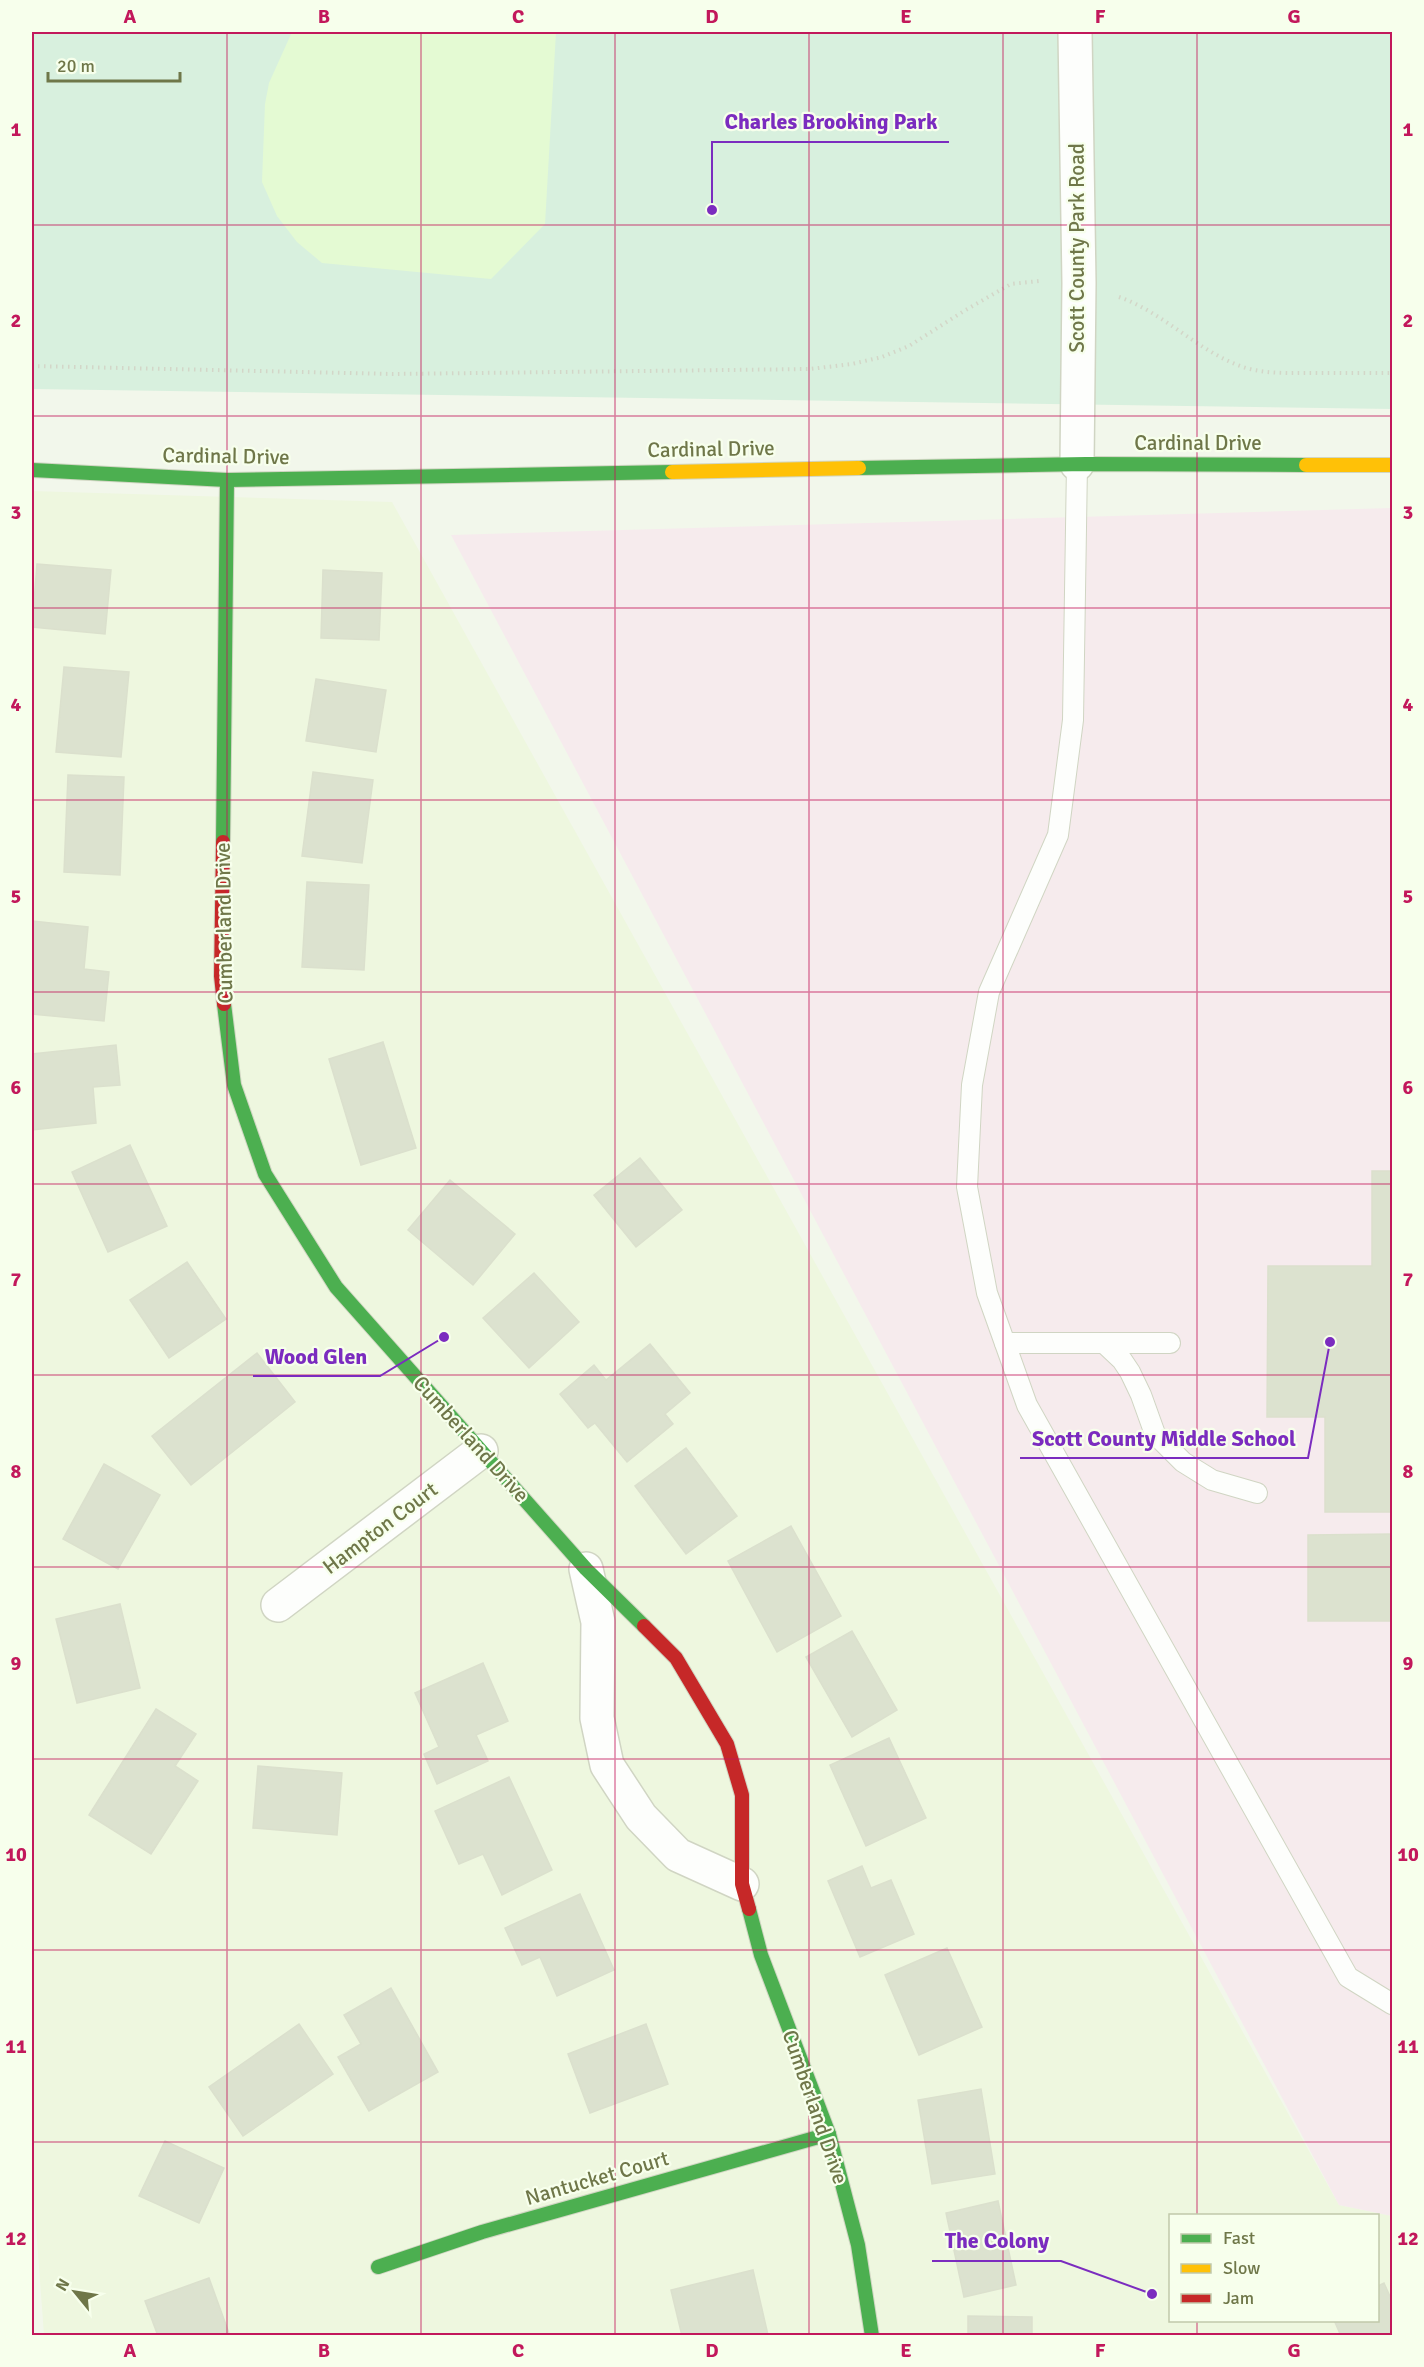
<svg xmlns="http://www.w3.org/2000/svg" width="1424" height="2367" viewBox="0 0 1424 2367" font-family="Signika,sans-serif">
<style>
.residential{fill:#eef7df;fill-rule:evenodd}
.education{fill:#f6ebed}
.green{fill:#d8f0de}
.sand{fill:#e4fad3}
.building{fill:#dce2cf;stroke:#dbe0cd;stroke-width:1.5}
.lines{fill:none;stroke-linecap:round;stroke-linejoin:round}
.lane-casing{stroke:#d0d5c3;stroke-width:22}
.street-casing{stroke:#d0d5c3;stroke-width:36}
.fast-casing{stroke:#d1d6c3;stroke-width:16}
.slow-casing{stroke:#d1d6c3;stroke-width:16}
.jam-casing{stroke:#d1d6c3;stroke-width:16}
.path{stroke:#d3d6c8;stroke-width:4;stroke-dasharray:1.5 4.5;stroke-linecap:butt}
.lane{stroke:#fdfefc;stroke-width:20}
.street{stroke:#fdfefc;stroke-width:33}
.fast{stroke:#4caf50;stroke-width:14}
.slow{stroke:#ffc107;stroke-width:14}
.jam{stroke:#c62828;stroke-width:14}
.grid{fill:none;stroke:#c2185b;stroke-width:1.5;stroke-opacity:0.55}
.labels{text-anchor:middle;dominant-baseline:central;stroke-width:4.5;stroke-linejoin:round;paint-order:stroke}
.street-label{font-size:21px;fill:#6f7749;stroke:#f7ffec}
.leader{fill:none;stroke:#7b2cbf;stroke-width:2}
.callout-dot{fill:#7b2cbf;stroke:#f7ffec;stroke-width:2}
.callout-label{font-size:22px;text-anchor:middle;font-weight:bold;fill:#7b2cbf;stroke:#f7ffec;stroke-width:4.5;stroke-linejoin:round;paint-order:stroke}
.neatline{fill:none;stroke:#c2185b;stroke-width:2}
.grid-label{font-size:20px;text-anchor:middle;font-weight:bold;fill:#c2185b}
</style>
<rect width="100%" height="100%" fill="#f2f7eb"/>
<path class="residential" d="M32 491 392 502 1339 2205 1392 2216V2335H44L32 2172ZM1170 2216H1378V2320H1170Z"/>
<path class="education" d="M1392 508V2216L1339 2205 451 535Z"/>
<path class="green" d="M32 32H1392V409L32 389Z"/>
<path class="sand" d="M292 32H556L545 224 491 279 322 263 297 242 277 216 262 182 265 104 269 83Z"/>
<g class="building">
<path d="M37 564 111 570 105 634 32 627Z"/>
<path d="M323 570 382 573 379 640 321 638Z"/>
<path d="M64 667 129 672 121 757 56 752Z"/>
<path d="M316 679 386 690 376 752 306 741Z"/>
<path d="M313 772 373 780 362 863 302 856Z"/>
<path d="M68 775 124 777 120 875 64 872Z"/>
<path d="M307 882 369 885 364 970 302 967Z"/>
<path d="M32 921 88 927 84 969 109 972 104 1021 32 1014Z"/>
<path d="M383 1042 416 1148 361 1165 329 1059Z"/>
<path d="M116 1045 120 1085 93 1087 96 1123 32 1130V1054Z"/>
<path d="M130 1145 167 1226 108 1252 72 1172Z"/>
<path d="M640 1158 682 1210 636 1247 594 1195Z"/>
<path d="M1372 1171H1392V1512H1325V1417H1267L1268 1266H1372Z"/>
<path d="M450 1180 515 1234 473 1285 408 1230Z"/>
<path d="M187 1262 226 1319 169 1358 130 1300Z"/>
<path d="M534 1273 579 1322 529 1368 483 1318Z"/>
<path d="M650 1344 690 1393 665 1414 673 1424 627 1462 595 1423 588 1428 560 1394 594 1365 606 1380Z"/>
<path d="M257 1353 295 1402 191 1485 152 1436Z"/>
<path d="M686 1448 737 1516 686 1554 635 1486Z"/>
<path d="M104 1464 160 1495 118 1569 63 1539Z"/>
<path d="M791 1526 841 1616 777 1652 728 1561Z"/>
<path d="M1392 1534V1621H1308V1535Z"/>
<path d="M120 1604 140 1688 77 1703 56 1619Z"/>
<path d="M852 1631 897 1710 852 1737 806 1657Z"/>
<path d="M483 1663 508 1721 476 1735 488 1761 437 1784 424 1754 439 1747 415 1693Z"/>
<path d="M156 1709 196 1734 175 1766 198 1781 151 1854 89 1815Z"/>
<path d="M889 1738 926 1818 866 1846 830 1765Z"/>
<path d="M258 1766 342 1773 337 1835 253 1828Z"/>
<path d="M509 1777 552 1870 502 1895 483 1854 459 1864 435 1811Z"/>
<path d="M862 1866 871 1888 891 1880 914 1934 860 1957 828 1881Z"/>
<path d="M580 1894 614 1970 557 1996 540 1957 522 1965 505 1928Z"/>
<path d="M947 1948 982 2027 919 2055 885 1975Z"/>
<path d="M391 1988 438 2072 369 2111 338 2057 361 2044 344 2015Z"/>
<path d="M299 2024 333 2074 243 2136 209 2087Z"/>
<path d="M646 2024 668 2084 590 2113 568 2054Z"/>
<path d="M981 2089 995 2174 932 2184 918 2100Z"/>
<path d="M165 2141 224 2168 199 2223 139 2196Z"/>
<path d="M998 2201 1016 2285 964 2297 946 2213Z"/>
<path d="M753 2270 768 2335 682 2336 671 2290Z"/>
<path d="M209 2278 230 2336H158L145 2301Z"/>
<path d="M1384 2283 1392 2301V2336H1341L1334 2320H1378V2286Z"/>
<path d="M968 2316 1032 2317V2336H968Z"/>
</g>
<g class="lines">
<g class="lane-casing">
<g id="lane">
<path d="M1077 464 1073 720 1058 835 989 992 972 1085 967 1187 987 1293 1027 1405 1348 1977 1392 2004"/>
<path d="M1005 1343H1170"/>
<path d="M1104 1343 1122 1360 1130 1372 1141 1395 1155 1434 1183 1462 1212 1480 1257 1493"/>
</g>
</g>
<g class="street-casing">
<g id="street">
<path d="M1075 32 1079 283 1077 464"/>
<path d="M586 1569 598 1622 597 1718 607 1765 641 1817 678 1855 742 1884"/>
<path d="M278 1605 481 1451"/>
</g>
</g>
<g class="fast-casing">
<g id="fast">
<path d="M859 468 1086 464 1306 465"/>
<path d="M32 470 227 480 672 472"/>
<path d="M223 842 227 480"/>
<path d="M224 1004 234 1085 265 1174 336 1287 586 1569 644 1626"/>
<path d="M749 1909 761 1955 829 2134 858 2245 872 2336"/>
<path d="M378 2267 482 2232 829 2134"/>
</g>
</g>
<g class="slow-casing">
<g id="slow">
<path d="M1306 465H1392"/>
<path d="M672 472 859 468"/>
</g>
</g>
<g class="jam-casing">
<g id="jam">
<path d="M223 842 221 976 224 1004"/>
<path d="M644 1626 676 1658 727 1744 742 1795V1884L749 1909"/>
</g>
</g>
<g class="path">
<path d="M1119 297C1165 313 1199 353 1246 368 1267 374 1289 373 1310 373 1338 373 1365 373 1392 373"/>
<path d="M32 366 393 374 810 369 852 364 882 357 909 346 964 311 1011 284 1039 281"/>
</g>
<use href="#lane" class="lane"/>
<use href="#street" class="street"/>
<use href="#fast" class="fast"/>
<use href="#slow" class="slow"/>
<use href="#jam" class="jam"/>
</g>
<path class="grid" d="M227 32V2336M421 32V2336M615 32V2336M809 32V2336M1003 32V2336M1197 32V2216M32 225H1392M32 416H1392M32 608H1392M32 800H1392M32 992H1392M32 1184H1392M32 1375H1392M32 1567H1392M32 1759H1392M32 1950H1392M32 2142H1392M1197 2320V2336"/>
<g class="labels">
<g class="street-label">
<text transform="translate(1077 248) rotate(-90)">Scott County Park Road</text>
<text x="1198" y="443">Cardinal Drive</text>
<text transform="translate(711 449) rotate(-1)">Cardinal Drive</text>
<text transform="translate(226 456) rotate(1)">Cardinal Drive</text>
<text transform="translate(224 923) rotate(-91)">Cumberland Drive</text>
<text transform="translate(471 1439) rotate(48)">Cumberland Drive</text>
<text transform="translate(380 1528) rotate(-37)">Hampton Court</text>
<text transform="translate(815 2107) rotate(71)">Cumberland Drive</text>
<text transform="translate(597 2178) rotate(-16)">Nantucket Court</text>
</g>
</g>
<path class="leader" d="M712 210L712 142H949M444 1337L380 1376H253M1330 1342L1308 1458H1020M1152 2294L1061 2261H932"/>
<g class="callout-dot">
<circle cx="712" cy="210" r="6"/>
<circle cx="444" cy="1337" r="6"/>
<circle cx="1330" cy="1342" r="6"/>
<circle cx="1152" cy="2294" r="6"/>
</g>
<g class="callout-label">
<text x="831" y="129">Charles Brooking Park</text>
<text x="316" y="1364">Wood Glen</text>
<text x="1164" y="1446">Scott County Middle School</text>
<text x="997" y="2248">The Colony</text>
</g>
<rect width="1424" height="2367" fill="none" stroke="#f7ffec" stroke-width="66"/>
<rect x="1169" y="2214" width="210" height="108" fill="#f7ffec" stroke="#c1c9ab" stroke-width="1.5"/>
<rect x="1181" y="2234" width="30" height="9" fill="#4caf50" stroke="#c1c9ab" stroke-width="1.5"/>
<text x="1223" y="2244" font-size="18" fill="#6f7749">Fast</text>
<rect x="1181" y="2264" width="30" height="9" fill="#ffc107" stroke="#c1c9ab" stroke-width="1.5"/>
<text x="1223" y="2274" font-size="18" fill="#6f7749">Slow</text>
<rect x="1181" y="2294" width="30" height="9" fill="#c62828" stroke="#c1c9ab" stroke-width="1.5"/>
<text x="1223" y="2304" font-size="18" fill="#6f7749">Jam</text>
<g transform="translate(75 2292) rotate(300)" stroke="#f7ffec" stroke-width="4.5" paint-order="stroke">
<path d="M0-4.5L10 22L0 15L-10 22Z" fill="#6f7749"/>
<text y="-9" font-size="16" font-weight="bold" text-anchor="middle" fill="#6f7749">N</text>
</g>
<path d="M48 72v9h132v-9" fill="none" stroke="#6f7749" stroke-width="3"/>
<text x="57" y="72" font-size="18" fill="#6f7749" stroke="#f7ffec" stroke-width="4.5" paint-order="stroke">20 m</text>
<rect x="33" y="33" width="1358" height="2301" class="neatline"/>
<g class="grid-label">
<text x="130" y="23">A</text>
<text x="324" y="23">B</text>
<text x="518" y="23">C</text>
<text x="712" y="23">D</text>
<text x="906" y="23">E</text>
<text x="1100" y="23">F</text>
<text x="1294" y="23">G</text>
<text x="16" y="136">1</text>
<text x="1408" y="136">1</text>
<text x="16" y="327">2</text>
<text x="1408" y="327">2</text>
<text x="16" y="519">3</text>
<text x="1408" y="519">3</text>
<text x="16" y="711">4</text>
<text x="1408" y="711">4</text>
<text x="16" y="903">5</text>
<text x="1408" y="903">5</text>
<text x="16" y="1094">6</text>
<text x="1408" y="1094">6</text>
<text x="16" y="1286">7</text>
<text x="1408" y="1286">7</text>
<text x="16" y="1478">8</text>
<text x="1408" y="1478">8</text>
<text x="16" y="1670">9</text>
<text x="1408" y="1670">9</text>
<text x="16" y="1861">10</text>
<text x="1408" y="1861">10</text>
<text x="16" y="2053">11</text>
<text x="1408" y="2053">11</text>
<text x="16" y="2245">12</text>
<text x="1408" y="2245">12</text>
<text x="130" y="2357">A</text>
<text x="324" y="2357">B</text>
<text x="518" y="2357">C</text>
<text x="712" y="2357">D</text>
<text x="906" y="2357">E</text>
<text x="1100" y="2357">F</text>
<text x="1294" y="2357">G</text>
</g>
</svg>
